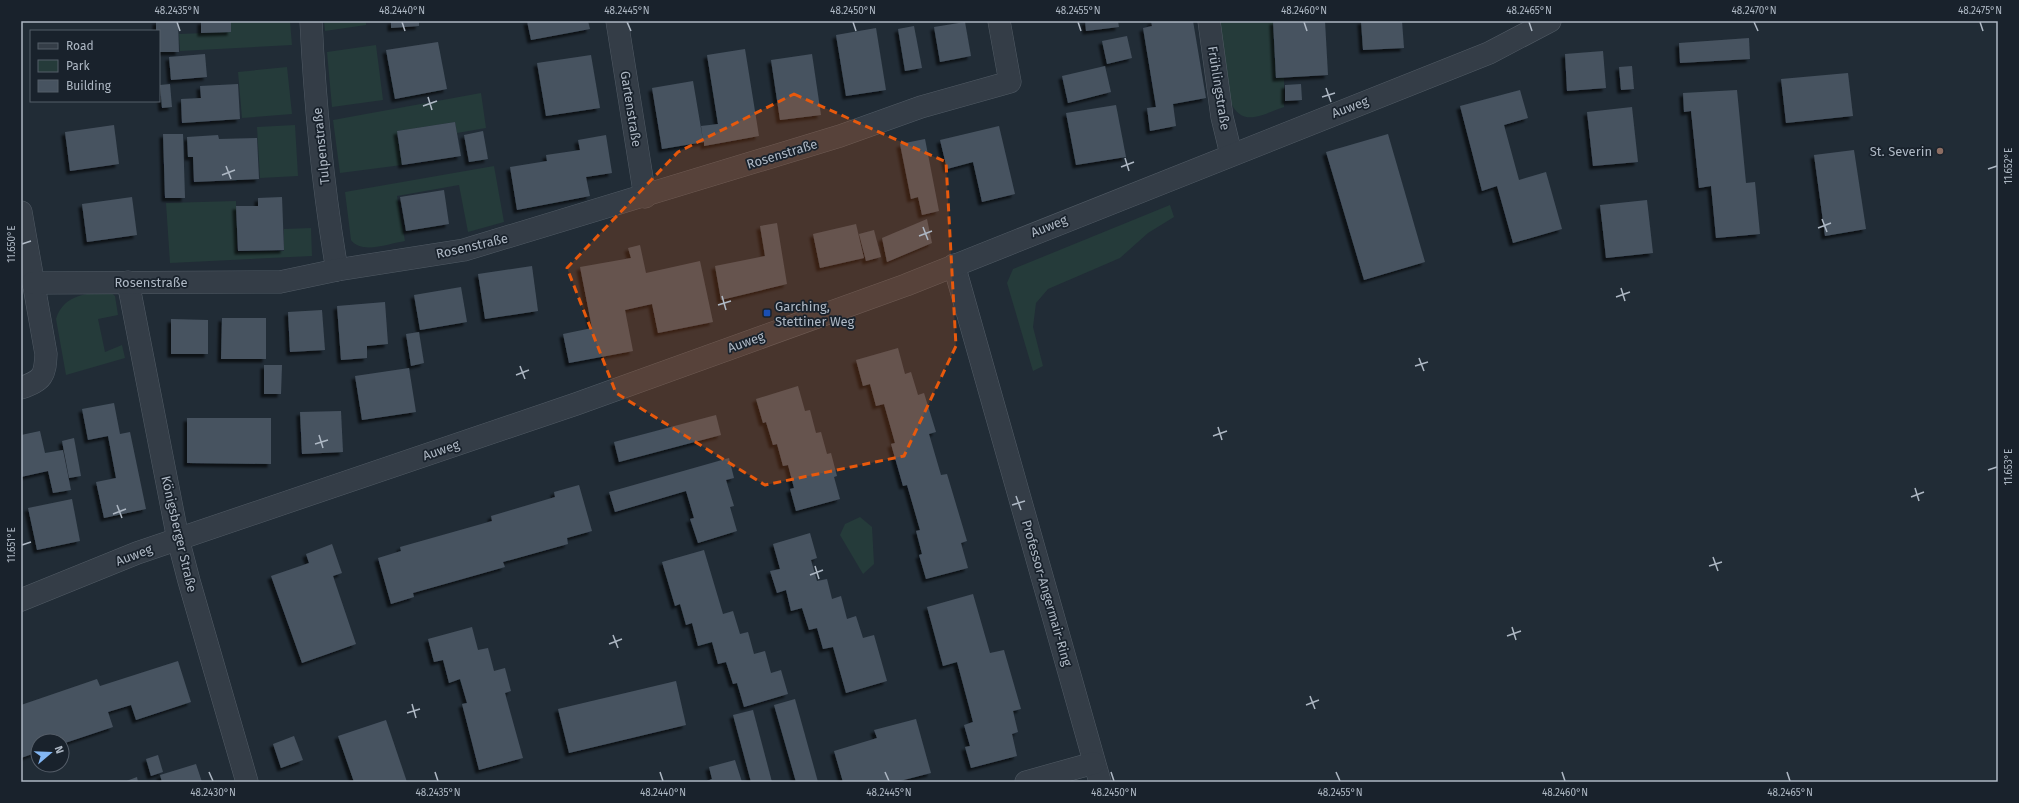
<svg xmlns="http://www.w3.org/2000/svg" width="2019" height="803" viewBox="0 0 2019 803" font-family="'Fira Sans',sans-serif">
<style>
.green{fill:#253b3a}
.building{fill:#475360;filter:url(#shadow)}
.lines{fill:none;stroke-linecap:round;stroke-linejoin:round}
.minor-casing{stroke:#515b65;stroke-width:23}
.minor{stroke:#343d47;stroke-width:22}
.marked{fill:#e8590c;fill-opacity:0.2;stroke:#e8590c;stroke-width:3;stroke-dasharray:8 5;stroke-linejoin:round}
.ticks{fill:none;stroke:#aeb8c4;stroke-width:1.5}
.education-dot{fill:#8d6e63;stroke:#19222c;stroke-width:1.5}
.transit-dot{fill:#1a4fb4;stroke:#19222c;stroke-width:1.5}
.labels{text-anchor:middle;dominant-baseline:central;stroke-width:3.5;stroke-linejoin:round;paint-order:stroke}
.street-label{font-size:13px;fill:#aeb8c4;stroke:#19222c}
.poi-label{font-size:13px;fill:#aeb8c4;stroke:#19222c;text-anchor:end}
.neatline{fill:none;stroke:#aeb8c4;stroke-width:1.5}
.ticks-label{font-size:10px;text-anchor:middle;fill:#aeb8c4}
</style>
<defs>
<filter id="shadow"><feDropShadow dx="-3.5" dy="3.5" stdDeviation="1" flood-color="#0009"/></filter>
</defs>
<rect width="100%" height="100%" fill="#212c36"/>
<g class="green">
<path d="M231 21H290L292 45 180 51 179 34 231 32Z"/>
<path d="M324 21H366V25L325 31Z"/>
<path d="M1219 21H1273L1276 78 1284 77V107C1263 114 1242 129 1230 101Z"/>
<path d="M376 45 383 100 332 107 327 52Z"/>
<path d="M287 67 292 114 242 118 238 72Z"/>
<path d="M481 93 486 128 457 133 455 122 397 131 402 165 340 173 333 120Z"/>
<path d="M295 125 298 176 260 178 257 127Z"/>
<path d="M494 166 504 222 468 232 459 185 397 196 405 241C390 243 362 255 351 240L345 192Z"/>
<path d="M236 201 237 252 284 251V229L311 228 312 256 170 263 166 203Z"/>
<path d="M1170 205 1174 217 1148 233 1120 258 1048 289 1036 303 1033 327 1043 366 1033 371 1007 283 1013 269Z"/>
<path d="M109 291 115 296 118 315 98 319 105 352 122 345 125 358 66 375 56 319C64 294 86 294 109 291Z"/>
<path d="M860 517 872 527 874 564 863 574 840 535 845 524Z"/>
</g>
<g class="building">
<path d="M156 21H178L179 52H159V31H156Z"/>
<path d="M201 21H231V32L201 33Z"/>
<path d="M391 21H419V26L391 28Z"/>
<path d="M527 21H588L590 29 531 40Z"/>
<path d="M1085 21H1118L1119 27 1086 31Z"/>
<path d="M1151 21H1193L1206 98 1173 104 1176 126 1150 131 1147 108 1156 107 1143 28 1152 26Z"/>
<path d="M1273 21H1325L1328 75 1276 78Z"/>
<path d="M1361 21H1402L1404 48 1363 50Z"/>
<path d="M965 22 971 56 940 62 934 27Z"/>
<path d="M914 26 922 68 905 71 898 29Z"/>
<path d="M876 28 886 90 846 96 836 35Z"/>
<path d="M1127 36 1132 58 1107 64 1102 41Z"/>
<path d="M1749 38 1750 59 1680 63 1679 43Z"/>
<path d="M438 42 447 89 395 99 386 50Z"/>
<path d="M745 49 759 136 704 146V142L662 149 652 88 693 81 703 140 701 126 718 124 707 55Z"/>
<path d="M1603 51 1606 88 1567 91 1565 54Z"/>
<path d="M205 54 207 77 171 80 169 57Z"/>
<path d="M812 54 821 115 780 120 771 60Z"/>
<path d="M591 55 600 108 546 116 537 63Z"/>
<path d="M1105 66 1111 92 1068 103 1062 76Z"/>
<path d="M1632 66 1634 89 1621 90 1619 67Z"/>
<path d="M1848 73 1853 116 1786 123 1781 79Z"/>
<path d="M170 84 172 107 162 108 160 85Z"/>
<path d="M238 84 240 119 182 123 181 99 201 98 200 86Z"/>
<path d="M1301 84 1302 100 1285 101V85Z"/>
<path d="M1520 90 1528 118 1504 125 1519 180 1546 172 1562 229 1513 243 1497 186 1482 191 1460 106Z"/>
<path d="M1737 90 1746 183 1755 182 1760 234 1716 238 1711 186 1699 188 1691 111 1684 112 1683 93Z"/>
<path d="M1116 105 1126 157 1076 165 1066 113Z"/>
<path d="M1632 107 1638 162 1593 166 1587 112Z"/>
<path d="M455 122 461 156 402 165 397 131Z"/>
<path d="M114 125 119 164 70 171 65 132Z"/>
<path d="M999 126 1015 194 982 202 973 162 947 169 940 140Z"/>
<path d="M483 131 488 159 469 162 464 135Z"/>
<path d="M163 134H183L185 198H165Z"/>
<path d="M1388 134 1425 262 1364 280 1326 152Z"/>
<path d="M218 135 219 139 257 138 259 179 194 182 193 157H188L187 137Z"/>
<path d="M606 135 612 173 586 177 590 196 517 210 510 167 547 161 546 155 580 150 578 140Z"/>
<path d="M925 139 939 211 922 215 918 197 911 199 900 144Z"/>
<path d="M1854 150 1866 229 1825 236 1814 155Z"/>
<path d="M444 190 449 224 406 231 400 197Z"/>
<path d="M132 197 137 235 87 242 82 204Z"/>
<path d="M282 197 284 250 238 251 236 206H258V198Z"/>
<path d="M1647 200 1653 253 1606 258 1600 205Z"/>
<path d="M927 219 932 243 887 262 882 238Z"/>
<path d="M777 223 787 284 721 300 715 266 765 256 760 226Z"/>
<path d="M856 224 864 258 820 268 813 234Z"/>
<path d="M874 230 881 257 866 261 859 234Z"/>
<path d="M640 245 646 273 700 261 713 322 658 333 652 304 625 310 633 351 569 363 563 334 592 328 580 267 631 258 628 248Z"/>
<path d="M532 266 538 311 485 319 478 274Z"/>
<path d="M461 287 467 322 420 330 414 295Z"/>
<path d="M385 302 388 344 367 346V358L341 360 337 306Z"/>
<path d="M322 310 325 350 290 352 288 312Z"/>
<path d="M222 318H266V359H221Z"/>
<path d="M171 319 208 320V354H171Z"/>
<path d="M419 332 424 363 411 366 406 334Z"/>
<path d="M898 348 905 374 911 372 918 395 924 393 936 432 929 434 941 475 947 474 967 541 961 543 968 568 926 579 919 555 922 554 916 531 920 530 907 485 903 486 891 444 895 443 884 404 876 406 870 384 863 386 856 360Z"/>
<path d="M264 365H282L281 394H264Z"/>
<path d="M409 368 416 412 362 420 355 376Z"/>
<path d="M798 386 805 411 810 410 816 433 821 432 827 454 831 453 837 476 834 477 840 499 796 511 790 489 794 488 788 465 783 466 777 444 773 445 766 422 763 423 756 399Z"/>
<path d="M114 403 120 434 130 432 146 509 104 518 96 482 116 478 108 436 88 440 82 409Z"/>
<path d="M341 411 343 452 302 454 300 412Z"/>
<path d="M716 415 721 435 619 462 614 442Z"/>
<path d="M187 418H271V464L187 463Z"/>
<path d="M40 431 45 453 63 450 71 490 53 493 48 471 21 477V435Z"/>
<path d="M74 438 81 476 69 478 62 441Z"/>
<path d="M729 458 734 478 726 480 734 506 730 507 737 531 698 543 690 519 694 518 686 491 615 512 609 492Z"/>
<path d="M579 485 592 531 567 538 568 544 503 562 505 567 413 593 414 597 391 604 378 558 401 551 400 547 492 521 491 516 555 497 554 492Z"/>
<path d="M72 499 80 541 37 550 28 508Z"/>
<path d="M810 533 817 558 811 560 817 581 827 579 832 599 841 596 847 619 856 616 863 638 874 635 887 681 846 693 833 647 823 649 817 628 809 630 802 608 791 611 786 590 777 593 770 571 780 569 773 544Z"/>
<path d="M332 544 342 573 333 576 356 644 302 663 271 576 309 563 306 554Z"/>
<path d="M704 550 723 614 733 611 740 634 748 632 754 654 765 651 771 673 781 670 788 694 744 707 737 683 733 684 726 662 718 664 712 642 698 646 692 623 686 625 680 604 675 606 662 562Z"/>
<path d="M973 594 990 653 1004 650 1021 709 1013 711 1018 732 1012 734 1017 756 971 768 965 747 970 746 964 725 973 722 968 703 957 662 943 666 927 607Z"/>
<path d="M472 627 478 650 488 648 494 671 505 668 511 691 505 693 523 758 479 770 462 704 467 703 460 679 449 683 443 660 434 662 428 639Z"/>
<path d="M178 661 191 702 136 720 131 705 108 712 113 727 62 744V741H38V752L21 758V705L97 679 100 686Z"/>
<path d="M676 681 686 725 569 753 558 709Z"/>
<path d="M795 699 818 782H796L774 705Z"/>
<path d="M753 710 772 782H751L733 715Z"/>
<path d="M916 719 931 773 896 782H843L834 751 877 738 874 730Z"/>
<path d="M386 720 407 782H354L338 736Z"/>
<path d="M294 736 303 760 281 768 273 744Z"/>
<path d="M158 755 163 772 151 776 146 759Z"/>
<path d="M735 760 742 782H704L712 779 709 767Z"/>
<path d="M196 764 202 782H162L160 775Z"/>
<path d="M137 777 138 782H124Z"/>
</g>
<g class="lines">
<g class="minor-casing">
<g id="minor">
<path d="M311 21C315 104 323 188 337 270"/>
<path d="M617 21 645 197"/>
<path d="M1209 21 1222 117 1231 154"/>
<path d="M21 212 46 354C45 376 43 380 21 388"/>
<path d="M954 265 1100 782"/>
<path d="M128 282 178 539 189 581 247 782"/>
<path d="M33 283 280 282 337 270 464 250 840 136 921 107 1010 82 999 21"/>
<path d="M21 600 137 553 576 404 906 285 1489 53 1550 21"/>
<path d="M1026 782 1094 763"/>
</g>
</g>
<use href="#minor" class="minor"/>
</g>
<path class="marked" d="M794 94 946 162 956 346 904 456 765 485 616 393 567 268 678 152Z"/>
<path class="ticks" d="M177 22 180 31M402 22 405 31M627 22 631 31M853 22 856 31M1078 22 1081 31M1304 22 1307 31M1529 22 1532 31M1754 22 1758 31M1980 22 1983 31M1326 88 1331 102M428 97 432 110M1322 97 1335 93M423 106 437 101M1125 158 1129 171M226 166 231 179M1121 167 1134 162M1988 169 1997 166M222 175 235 170M1822 219 1827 232M923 227 928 240M1818 228 1831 223M919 236 932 231M22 244 31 241M1621 288 1625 301M722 296 726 310M1616 297 1630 292M718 305 731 301M1419 358 1424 371M520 366 525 379M1415 366 1428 362M516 375 529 370M1218 427 1222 440M319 435 323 448M1213 436 1227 431M315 444 328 440M1988 470 1997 467M1915 488 1919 501M1016 496 1021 510M1911 497 1924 492M117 505 122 518M1012 505 1025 501M113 514 126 509M22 545 31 542M1713 557 1718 571M815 566 819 579M1709 566 1722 562M810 575 823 570M1512 627 1516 640M613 635 618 648M1507 636 1521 631M609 644 622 639M1310 696 1315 709M412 704 416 718M1306 705 1319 700M407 713 420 709M209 772 213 781M435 772 438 781M660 772 663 781M885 772 889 781M1111 772 1114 781M1336 772 1340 781M1562 772 1565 781M1787 772 1790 781"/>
<circle class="education-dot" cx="1940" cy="151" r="4"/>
<rect class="transit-dot" x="763" y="309" width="8" height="8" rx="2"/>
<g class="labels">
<g class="street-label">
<text transform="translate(1219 88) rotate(81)">Frühlingstraße</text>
<text transform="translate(1350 107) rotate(-21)">Auweg</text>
<text transform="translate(631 109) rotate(81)">Gartenstraße</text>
<text transform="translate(321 146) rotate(-96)">Tulpenstraße</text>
<text transform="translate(782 154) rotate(-17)">Rosenstraße</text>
<text transform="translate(1049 226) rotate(-22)">Auweg</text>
<text transform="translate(472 246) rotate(-13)">Rosenstraße</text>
<text x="151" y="282">Rosenstraße</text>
<text transform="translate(746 342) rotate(-20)">Auweg</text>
<text transform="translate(441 450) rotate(-19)">Auweg</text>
<text transform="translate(179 534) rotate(77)">Königsberger Straße</text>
<text transform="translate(134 555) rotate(-21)">Auweg</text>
<text transform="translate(1047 593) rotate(74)">Professor-Angermair-Ring</text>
</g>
<g class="poi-label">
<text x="1932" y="151">St. Severin</text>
<text x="775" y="306" text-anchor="start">Garching,<tspan x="775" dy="15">Stettiner Weg</tspan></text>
</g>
</g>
<rect width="2019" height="803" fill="none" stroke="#19222c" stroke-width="44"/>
<rect x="30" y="30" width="130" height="72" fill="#19222c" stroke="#555e69"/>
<rect x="38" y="43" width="20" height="6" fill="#343d47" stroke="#555e69"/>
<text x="66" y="50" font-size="12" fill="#aeb8c4">Road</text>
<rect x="38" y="60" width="20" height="12" fill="#253b3a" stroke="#555e69"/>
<text x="66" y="70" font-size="12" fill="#aeb8c4">Park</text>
<rect x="38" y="80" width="20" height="12" fill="#475360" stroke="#555e69"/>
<text x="66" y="90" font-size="12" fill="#aeb8c4">Building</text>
<g transform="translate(50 753) rotate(71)"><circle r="19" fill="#19222c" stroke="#555e69"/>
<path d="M0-3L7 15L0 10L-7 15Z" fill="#83b7f4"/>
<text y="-6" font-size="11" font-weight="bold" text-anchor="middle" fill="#aeb8c4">N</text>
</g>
<rect x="22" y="22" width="1975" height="759" class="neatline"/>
<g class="ticks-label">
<text x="177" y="14">48.2435°N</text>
<text x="402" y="14">48.2440°N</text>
<text x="627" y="14">48.2445°N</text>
<text x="853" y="14">48.2450°N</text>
<text x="1078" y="14">48.2455°N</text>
<text x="1304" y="14">48.2460°N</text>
<text x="1529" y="14">48.2465°N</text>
<text x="1754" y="14">48.2470°N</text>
<text x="1980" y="14">48.2475°N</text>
<text transform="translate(2008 166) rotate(-90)" y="4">11.652°E</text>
<text transform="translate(11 244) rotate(-90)" y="4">11.650°E</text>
<text transform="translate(2008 467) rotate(-90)" y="4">11.653°E</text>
<text transform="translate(11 545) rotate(-90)" y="4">11.651°E</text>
<text x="213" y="796">48.2430°N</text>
<text x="438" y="796">48.2435°N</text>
<text x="663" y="796">48.2440°N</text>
<text x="889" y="796">48.2445°N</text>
<text x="1114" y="796">48.2450°N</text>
<text x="1340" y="796">48.2455°N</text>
<text x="1565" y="796">48.2460°N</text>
<text x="1790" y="796">48.2465°N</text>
</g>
</svg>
